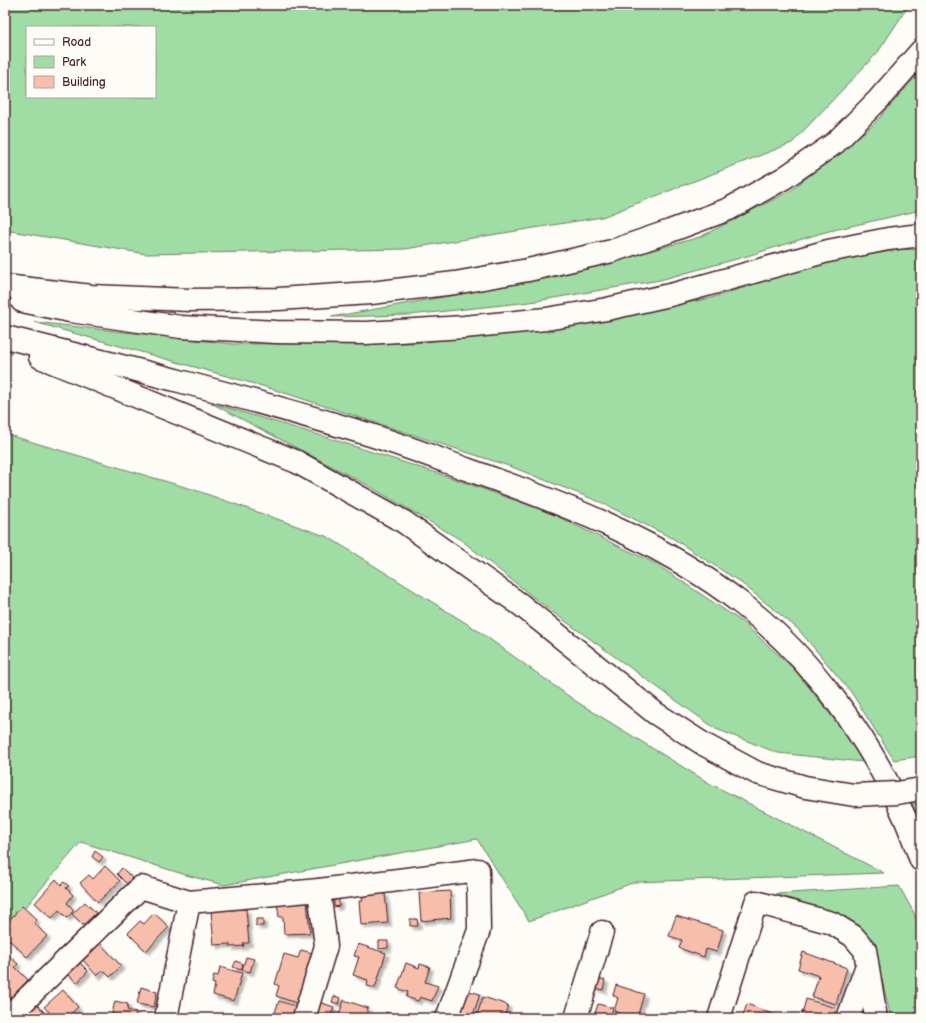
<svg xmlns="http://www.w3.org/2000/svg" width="926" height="1023" viewBox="0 0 926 1023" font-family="'Balsamiq Sans',sans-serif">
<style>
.green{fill:#9fdda4;stroke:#747e68;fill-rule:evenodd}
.building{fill:#f7bfab;stroke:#4a1f2b;filter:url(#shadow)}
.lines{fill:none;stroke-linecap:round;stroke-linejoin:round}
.minor-casing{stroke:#4a1f2b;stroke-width:25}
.highway-casing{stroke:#4a1f2b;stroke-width:25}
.minor{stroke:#fdfcf7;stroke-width:22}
.highway{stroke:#fdfcf7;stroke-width:22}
.highway-bridge-casing{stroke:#4a1f2b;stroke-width:25;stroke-linecap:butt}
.highway-bridge{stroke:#fdfcf7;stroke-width:22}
</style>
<defs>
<filter id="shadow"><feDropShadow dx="3.5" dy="3.5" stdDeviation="1" flood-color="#0004"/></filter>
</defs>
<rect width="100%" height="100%" fill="#fdfcf7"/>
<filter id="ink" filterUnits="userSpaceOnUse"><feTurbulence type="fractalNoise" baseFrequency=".025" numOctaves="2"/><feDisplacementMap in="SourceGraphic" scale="8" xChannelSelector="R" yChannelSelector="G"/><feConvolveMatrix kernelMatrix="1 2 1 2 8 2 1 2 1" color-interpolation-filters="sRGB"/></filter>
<g filter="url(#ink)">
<g class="green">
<path d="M5 5H909L878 52 792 143 602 217 405 249 146 254 5 230ZM27 27H155V97H27Z"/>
<path d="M921 71V210L825 232 744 257 660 280 530 302 410 315 331 317 555 277 700 237 790 191 873 125Z"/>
<path d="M903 249 921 250V756L894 760 851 692 798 629 740 582 672 538 600 502 512 467 269 388 34 322 233 344 414 343 562 328 711 298 826 262Z"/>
<path d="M211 403 326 437 449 477 548 512 656 564 741 621 794 669 847 735 863 762 778 753 716 729 551 611 461 540 369 486Z"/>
<path d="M5 434 195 490 328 537 477 630 577 702 709 783 884 873 635 882 529 921 477 839 224 885 186 875 81 842 5 931Z"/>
<path d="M921 803V827L912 804Z"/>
<path d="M899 886 914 913 921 937V1018H891L873 943 843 917 776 894Z"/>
</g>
<g class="building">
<path d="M95 851 103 857 99 862 92 857Z"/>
<path d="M105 866 120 881 98 902 80 883 89 875 93 879Z"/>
<path d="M122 868 132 878 127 884 117 874Z"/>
<path d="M56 879 61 885 64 882 69 886 66 888 73 895 67 903 74 910 67 918 59 910 52 918 35 903Z"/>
<path d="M450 891 451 918 421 921 419 893Z"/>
<path d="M385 893 388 923 361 925 359 901H363L362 895Z"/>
<path d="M339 899V906L334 907V900Z"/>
<path d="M307 901 310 933 284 934 283 917H279L277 902Z"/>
<path d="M85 902 96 913 83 925 72 914Z"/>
<path d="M22 906 37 920 34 923 47 936 27 957 5 936V925Z"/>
<path d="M246 909 249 943H243L244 946 230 947V944L214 945 211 911Z"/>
<path d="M154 913 169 927 146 951 128 933 140 921 144 924Z"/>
<path d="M676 916 723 930 717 952 706 949 704 957 679 948 682 940 669 936Z"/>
<rect x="256" y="919" width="7" height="7"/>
<path d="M410 919H417L418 926H410Z"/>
<path d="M379 941H388V948L379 949Z"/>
<path d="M99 942 121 966 110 977 103 970 97 976 82 959Z"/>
<path d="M358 944 386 953 375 988 367 986 368 980 353 975 359 957 354 956Z"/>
<path d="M301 950 316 954 308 980 304 979 296 1003 276 996 279 986 275 984 284 954 298 958Z"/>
<path d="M5 952 18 964 15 967 28 980 5 1005Z"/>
<path d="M803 952 847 968 836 1004 812 997 819 976 798 969Z"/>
<path d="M246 957 254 959 250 972 242 970Z"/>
<path d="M77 960 88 971 77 983 66 972Z"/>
<path d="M236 961 243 964 241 970 233 967Z"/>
<path d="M406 963 419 968 420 964 430 967 425 982 438 986 432 1001 420 997 418 1001 406 997 408 992 397 988Z"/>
<path d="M220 967 242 973 234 1001 213 995 215 984 212 983 214 975 218 976Z"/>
<path d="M597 978 605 980 603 990 595 988Z"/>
<path d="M616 985 644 994 637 1018H619L621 1014 614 1011 618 998 613 995Z"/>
<path d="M141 987 157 992 154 1007 137 1004Z"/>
<path d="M462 989 480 994 472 1018 454 1012Z"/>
<path d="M63 990 78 1007 66 1018H55L44 1007Z"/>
<path d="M334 996 341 998 339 1004 332 1002Z"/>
<path d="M483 997 508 1005 504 1018H476Z"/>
<path d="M806 999 836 1008 833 1018H801Z"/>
<path d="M344 1000 368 1008 365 1018H338Z"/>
<path d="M115 1001 128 1004 127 1010 136 1012 135 1018H111Z"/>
<path d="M279 1001 298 1007 295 1018H273Z"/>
<path d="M34 1002 45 1013 41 1018H19Z"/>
<path d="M319 1002 334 1007 330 1018 314 1017Z"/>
<path d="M598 1004 613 1008 610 1018H599L594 1016Z"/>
<path d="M747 1004 777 1016 776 1018H742Z"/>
<path d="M386 1012 396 1016 395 1018H384Z"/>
</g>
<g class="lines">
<g class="minor-casing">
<g id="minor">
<path d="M11 1014 141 887 189 902"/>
<path d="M166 1018 189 902 319 890 478 870 479 930 447 1018"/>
<path d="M304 1018 326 946 319 890"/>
<path d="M576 1018 602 932"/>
<path d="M719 1018 756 902 832 923 853 936 865 950 876 1018"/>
<path d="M848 1018 866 968"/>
</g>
</g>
<g class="highway-casing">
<g id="highway">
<path d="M5 286 91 296 190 300 278 299 371 293 455 283 528 270 612 251 670 231 729 209 784 178 835 143 878 100 921 51"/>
<path d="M22 301 70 311 181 327 276 332 366 333 464 327 546 319 607 309 674 294 828 251 888 239 921 235"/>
<path d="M5 337C122 366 239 395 354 430 393 441 431 456 469 470 565 504 661 541 742 604 812 658 869 738 905 818 911 832 916 846 921 860"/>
<path d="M40 357 297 462 404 522 521 605 655 713 705 745"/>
</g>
</g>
<use href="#minor" class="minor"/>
<use href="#highway" class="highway"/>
<g class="highway-bridge-casing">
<path id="highway-bridge" d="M705 745 757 773 805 787 854 795 897 793 921 789"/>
</g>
<use href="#highway-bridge" class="highway-bridge"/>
</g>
</g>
<rect width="926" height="1023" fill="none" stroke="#fdfcf7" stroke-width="20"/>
<rect x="10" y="10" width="906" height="1003" fill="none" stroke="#4a1f2b" stroke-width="1.5" filter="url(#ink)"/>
<rect x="26" y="26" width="130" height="72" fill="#fdfcf7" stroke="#b5a4a5"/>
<rect x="34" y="39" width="20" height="6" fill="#fdfcf7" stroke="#b5a4a5"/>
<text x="62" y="46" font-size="12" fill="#4a1f2b">Road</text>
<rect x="34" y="56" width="20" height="12" fill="#9fdda4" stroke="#b5a4a5"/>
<text x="62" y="66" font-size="12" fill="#4a1f2b">Park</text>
<rect x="34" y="76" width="20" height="12" fill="#f7bfab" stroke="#b5a4a5"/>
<text x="62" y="86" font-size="12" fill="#4a1f2b">Building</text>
</svg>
